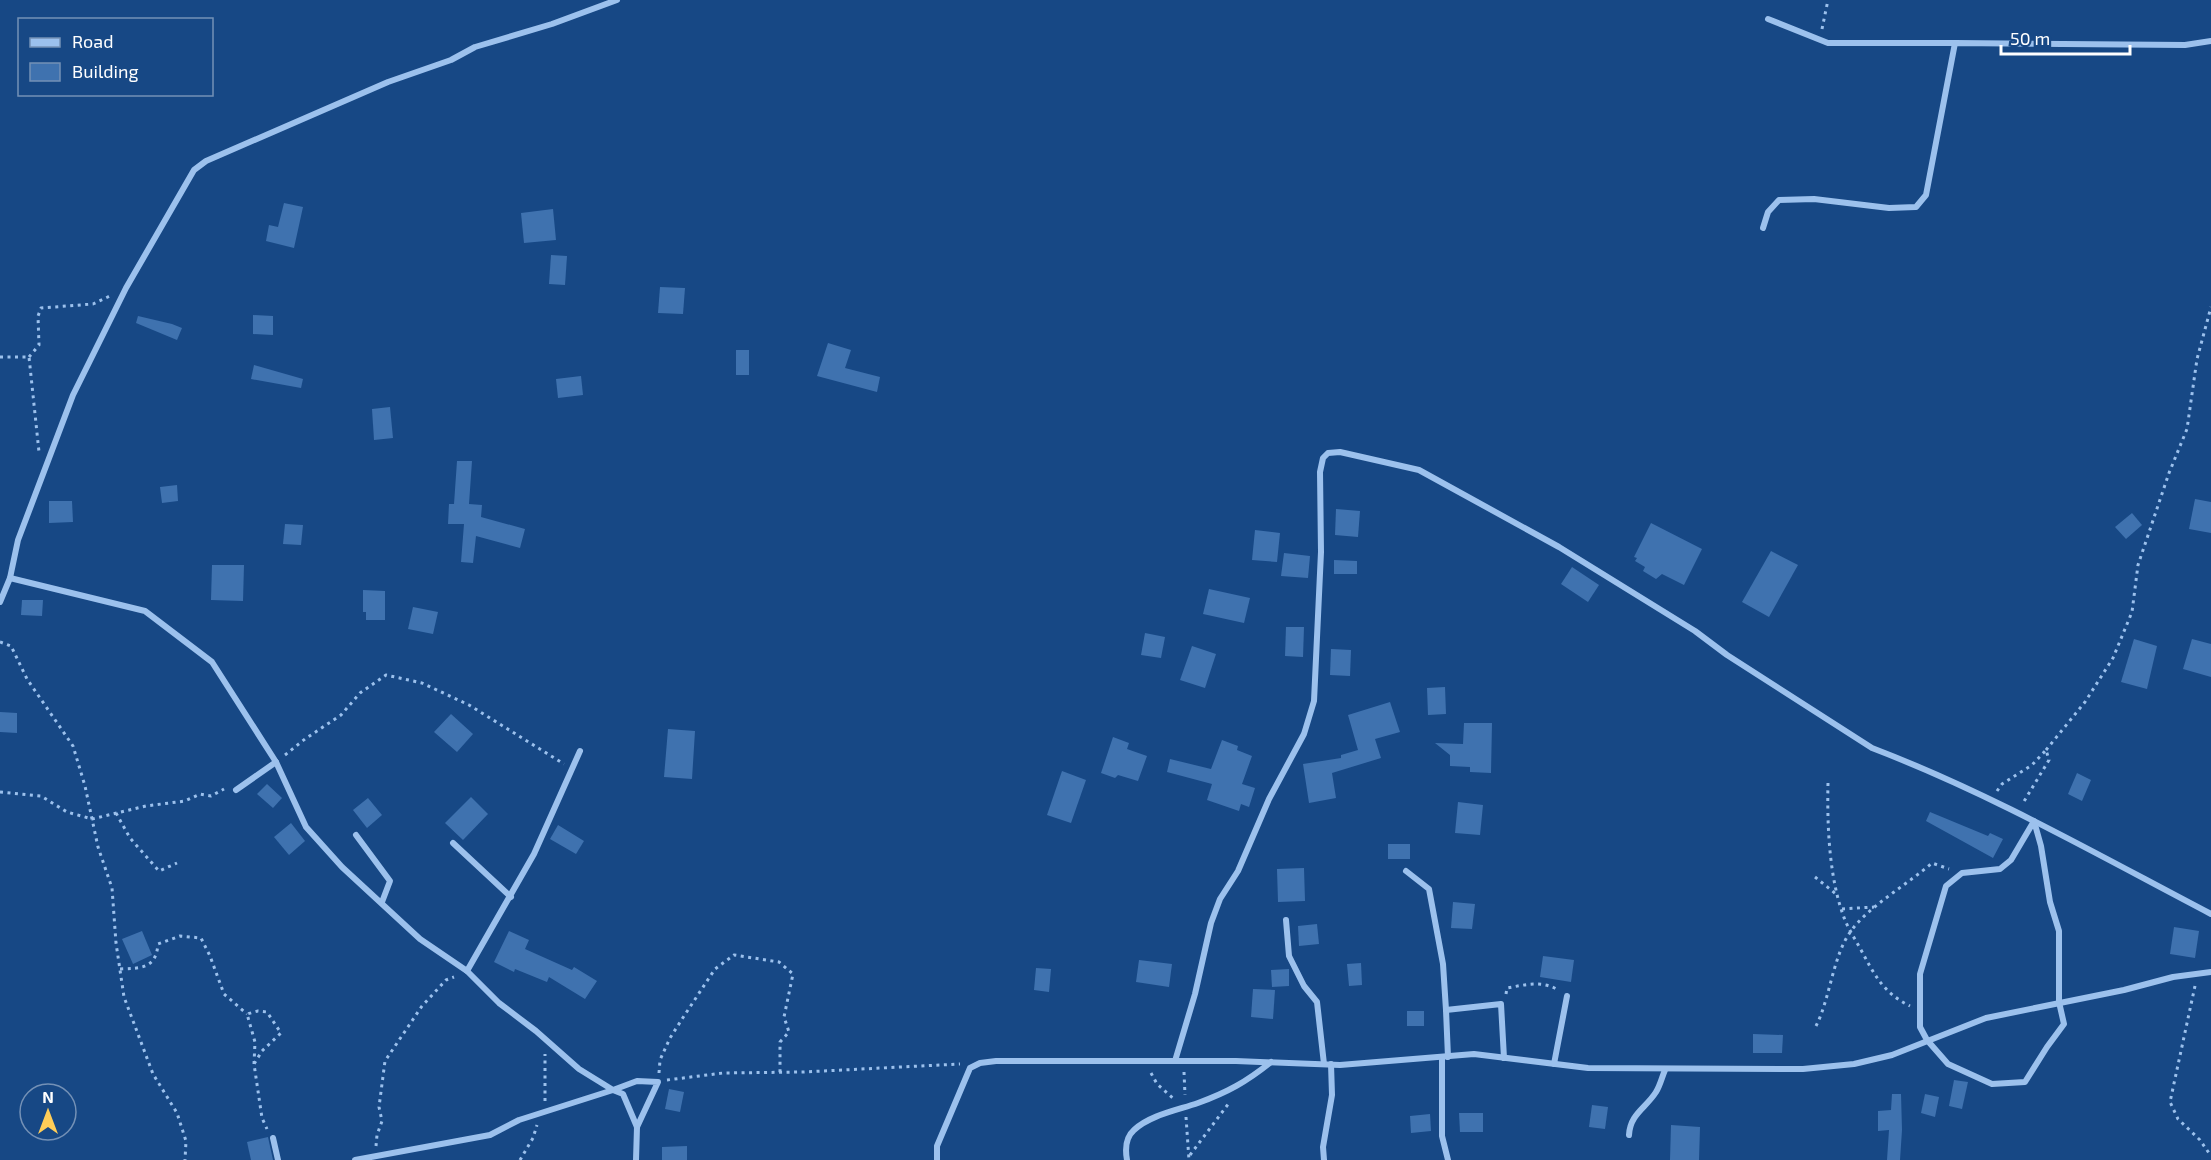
<svg xmlns="http://www.w3.org/2000/svg" width="2211" height="1160" viewBox="0 0 2211 1160" font-family="'Exo 2',sans-serif">
<style>
.building{fill:#3f72af}
.lines{fill:none;stroke-linecap:round;stroke-linejoin:round}
.path{stroke:#9cc1ed;stroke-width:3;stroke-dasharray:3 4.5;stroke-linecap:butt}
.street{stroke:#9cc1ed;stroke-width:6}
</style>
<rect width="100%" height="100%" fill="#174885"/>
<g class="building">
<path d="M284 203 303 207 294 248 266 241 269 225 278 227Z"/>
<path d="M553 209 556 240 524 243 521 213Z"/>
<path d="M551 255 567 256 565 285 549 284Z"/>
<path d="M660 287 685 288 683 314 658 313Z"/>
<path d="M253 315 273 316V335L253 334Z"/>
<path d="M138 316 172 324 182 328 177 340 136 323Z"/>
<path d="M828 343 851 350 845 368 880 377 877 392 817 376Z"/>
<rect x="736" y="350" width="13" height="25"/>
<path d="M254 365 303 379 301 388 251 379Z"/>
<path d="M581 376 583 395 558 398 556 379Z"/>
<path d="M390 407 393 438 374 440 372 409Z"/>
<path d="M457 461H472L469 504 482 505 481 517 525 529 520 548 476 536 473 563 461 562 464 524H448L449 504H454Z"/>
<path d="M177 485 178 501 162 503 160 487Z"/>
<path d="M2195 499 2211 502V533L2189 529Z"/>
<path d="M49 501H72L73 522 49 523Z"/>
<path d="M1336 509 1360 511 1358 537 1335 535Z"/>
<path d="M2132 513 2142 525 2126 539 2115 527Z"/>
<path d="M1651 523 1702 549 1684 585 1662 574 1656 579 1643 571 1645 567 1635 561 1637 558 1634 557Z"/>
<path d="M285 524 303 525 301 545 283 544Z"/>
<path d="M1255 530 1280 533 1277 562 1252 560Z"/>
<path d="M1771 551 1798 565 1769 617 1742 602Z"/>
<path d="M1284 553 1310 556 1308 578 1281 576Z"/>
<path d="M1334 560 1357 561V574H1334Z"/>
<path d="M212 565H244L243 601 211 600Z"/>
<path d="M1572 567 1599 585 1588 602 1561 584Z"/>
<path d="M1209 589 1250 598 1244 623 1203 614Z"/>
<path d="M363 590 385 591V620H366V612H363Z"/>
<path d="M22 600H43L42 616 21 615Z"/>
<path d="M413 607 438 612 433 634 408 629Z"/>
<path d="M1286 627H1304L1303 657 1285 656Z"/>
<path d="M1145 633 1165 637 1161 658 1141 655Z"/>
<path d="M2134 639 2157 646 2147 689 2121 682Z"/>
<path d="M2192 639 2211 644V677L2183 669Z"/>
<path d="M1192 646 1216 654 1205 688 1180 680Z"/>
<path d="M1331 649 1351 650 1350 676 1330 675Z"/>
<path d="M1445 687 1446 714 1428 715 1427 688Z"/>
<path d="M1390 702 1400 732 1375 739 1381 758 1332 773 1336 798 1309 803 1303 764 1341 758V755L1358 750 1348 715Z"/>
<path d="M0 712 17 713V733L0 732Z"/>
<path d="M451 714 473 734 457 752 434 732Z"/>
<path d="M1464 723H1492L1491 773 1470 772V767L1450 766V755L1435 743 1463 744Z"/>
<path d="M668 729 695 731 692 779 664 777Z"/>
<path d="M1113 737 1129 743 1127 749 1147 756 1138 781 1118 775 1115 778 1101 773Z"/>
<path d="M1222 740 1238 746 1237 750 1252 756 1242 784 1255 788 1249 807 1241 804 1239 811 1207 800 1212 784 1167 772 1170 759 1211 769Z"/>
<path d="M1062 771 1086 780 1071 823 1047 815Z"/>
<path d="M2077 773 2091 780 2082 801 2068 794Z"/>
<path d="M267 784 282 798 273 808 257 794Z"/>
<path d="M471 797 488 814 463 840 445 823Z"/>
<path d="M368 798 382 815 367 828 353 810Z"/>
<path d="M1458 802 1483 805 1480 835 1455 833Z"/>
<path d="M1930 812 1988 836 1990 833 2003 839 1993 858 1926 821Z"/>
<path d="M291 823 305 841 289 855 274 837Z"/>
<path d="M558 825 584 841 576 854 550 839Z"/>
<rect x="1388" y="844" width="22" height="15"/>
<path d="M1304 868 1305 901 1278 902 1277 869Z"/>
<path d="M1453 902 1475 904 1472 929 1451 928Z"/>
<path d="M1317 924 1319 944 1299 946 1298 926Z"/>
<path d="M2174 927 2199 931 2195 958 2170 954Z"/>
<path d="M142 931 152 955 133 964 122 939Z"/>
<path d="M509 931 529 940 525 949 572 970 574 967 597 981 585 999 549 977 547 982 515 969 514 972 494 962Z"/>
<path d="M1543 956 1574 960 1571 982 1540 977Z"/>
<path d="M1139 960 1172 964 1169 987 1136 982Z"/>
<path d="M1361 963 1362 985 1349 986 1347 964Z"/>
<path d="M1036 968 1051 969 1049 992 1034 990Z"/>
<path d="M1289 969V986L1272 987 1271 970Z"/>
<path d="M1253 989 1275 990 1273 1019 1251 1017Z"/>
<rect x="1407" y="1011" width="17" height="15"/>
<path d="M1753 1034 1783 1035 1782 1053H1753Z"/>
<path d="M1954 1080 1968 1082 1962 1109 1949 1106Z"/>
<path d="M669 1089 684 1092 680 1112 665 1109Z"/>
<path d="M1892 1094H1901L1902 1130 1900 1160H1887L1889 1130 1878 1131V1111L1891 1110Z"/>
<path d="M1925 1094 1939 1097 1935 1117 1921 1113Z"/>
<path d="M1592 1105 1608 1107 1605 1129 1589 1127Z"/>
<path d="M1459 1113H1483V1132H1460Z"/>
<path d="M1430 1114 1431 1131 1411 1133 1410 1116Z"/>
<path d="M1671 1125 1700 1127 1699 1160H1670Z"/>
<path d="M268 1137 273 1160H251L247 1142Z"/>
<path d="M687 1146V1160H662V1147Z"/>
</g>
<g class="lines">
<g class="path">
<path d="M1822 29 1828 0"/>
<path d="M0 357H29L39 452"/>
<path d="M29 357 39 345 38 316 41 308 93 304 110 296"/>
<path d="M0 642 11 646 27 679 73 746 85 786 98 847 112 888 116 943 124 997 153 1074 177 1113 186 1141 185 1160"/>
<path d="M2046 750 2085 702 2113 658 2132 612 2138 565 2169 473 2187 429 2197 359 2211 307"/>
<path d="M285 755 305 739 341 715 360 693 386 675 422 683 469 705 564 764"/>
<path d="M1828 783C1827 825 1829 880 1845 920 1849 930 1855 939 1860 948 1874 974 1883 993 1910 1006"/>
<path d="M1997 791 2002 784 2032 765 2046 750 2049 760 2023 803"/>
<path d="M0 792 41 796 67 812 92 819 146 806 185 801 200 794 211 796 224 789"/>
<path d="M116 813 130 838 159 871 177 863"/>
<path d="M1815 877 1836 894"/>
<path d="M1842 909 1874 907"/>
<path d="M120 969C141 968 156 969 158 944L180 936 201 938 210 956 224 994 247 1014"/>
<path d="M2195 986 2170 1102 2178 1119 2200 1140 2211 1156"/>
<path d="M1506 994 1507 988C1524 985 1542 980 1558 990"/>
<path d="M1816 1026C1830 999 1833 955 1851 931 1869 906 1908 884 1932 863L1949 869"/>
<path d="M254 1064 255 1042 247 1014 258 1011 267 1012 281 1033 262 1051 254 1064 262 1118 267 1129"/>
<path d="M1184 1072 1185 1095"/>
<path d="M659 1073 660 1060 670 1038 684 1016 715 969 734 955 779 962 793 974 784 1017 789 1032 780 1042V1073"/>
<path d="M1151 1073 1157 1084 1174 1099"/>
<path d="M667 1080 723 1073 803 1072 960 1064"/>
<path d="M545 1101V1054"/>
<path d="M1186 1117 1189 1160"/>
<path d="M376 1146 377 1135 382 1121 379 1107 385 1061 422 1006 446 980 454 977"/>
<path d="M1190 1155 1229 1103"/>
<path d="M520 1160 533 1138 537 1125"/>
</g>
<g class="street">
<path d="M1768 19 1828 43H1955"/>
<path d="M1763 228 1768 212 1779 200 1814 199 1889 208 1916 207 1926 195 1955 43 2185 45 2211 41"/>
<path d="M10 578 145 611 212 662 276 762 306 827 342 867 420 939 467 971 499 1003 536 1031 579 1069 613 1090 637 1081 658 1082 637 1127"/>
<path d="M0 602 10 578 18 540 73 395 126 288 194 170 206 161 388 82 451 60 475 47 552 24 617 0"/>
<path d="M236 790 276 762"/>
<path d="M2034 821 2041 846 2050 902 2059 931V1002L2064 1024 2047 1047 2025 1082 1992 1084 1948 1064 1927 1040 1920 1027V974L1946 886 1962 873 2000 869 2011 860Z"/>
<path d="M356 835 390 881 382 902"/>
<path d="M453 843 511 897"/>
<path d="M1406 871 1429 889 1443 964 1446 1010"/>
<path d="M1286 920 1289 956 1304 986 1317 1002 1324 1064"/>
<path d="M467 971 534 854 580 751"/>
<path d="M1448 1057 1446 1010 1501 1004 1504 1058"/>
<path d="M1442 1058V1136L1448 1160"/>
<path d="M1175 1061 1195 994 1211 923 1220 899 1238 871 1269 799 1304 734 1314 701 1321 552 1320 472 1323 458 1328 453 1340 452 1419 470 1559 547 1695 631 1727 655 1872 748C1990 793 2100 856 2211 914"/>
<path d="M1554 1064 1567 996"/>
<path d="M1629 1135C1630 1114 1646 1108 1656 1092 1660 1086 1662 1077 1665 1070"/>
<path d="M273 1138 278 1160"/>
<path d="M355 1160 490 1135 519 1120 613 1090 623 1094 637 1127 636 1160"/>
<path d="M937 1160V1146L970 1068 980 1063 996 1061H1236L1340 1065 1474 1054 1588 1068 1803 1069 1854 1064 1892 1055 1986 1018 2124 990 2173 977 2211 972"/>
<path d="M1127 1160C1125 1149 1125 1138 1134 1130 1150 1115 1178 1110 1198 1103 1228 1092 1246 1082 1271 1062"/>
<path d="M1324 1160 1323 1147 1332 1095 1331 1064"/>
</g>
</g>
<rect x="18" y="18" width="195" height="78" fill="#174885" stroke="#7491b6" stroke-width="1.5"/>
<rect x="30" y="38" width="30" height="9" fill="#9cc1ed" stroke="#7491b6" stroke-width="1.5"/>
<text x="72" y="48" font-size="18" fill="#ffffff">Road</text>
<rect x="30" y="63" width="30" height="18" fill="#3f72af" stroke="#7491b6" stroke-width="1.5"/>
<text x="72" y="78" font-size="18" fill="#ffffff">Building</text>
<g transform="translate(48 1112)"><circle r="28" fill="#174885" stroke="#7491b6" stroke-width="1.5"/>
<path d="M0-4.5L10 22L0 15L-10 22Z" fill="#ffcd58"/>
<text y="-9" font-size="16" font-weight="bold" text-anchor="middle" fill="#ffffff">N</text>
</g>
<path d="M2001 45v9h129v-9" fill="none" stroke="#ffffff" stroke-width="3"/>
<text x="2010" y="45" font-size="18" fill="#ffffff" stroke="#174885" stroke-width="4.5" paint-order="stroke">50 m</text>
</svg>
